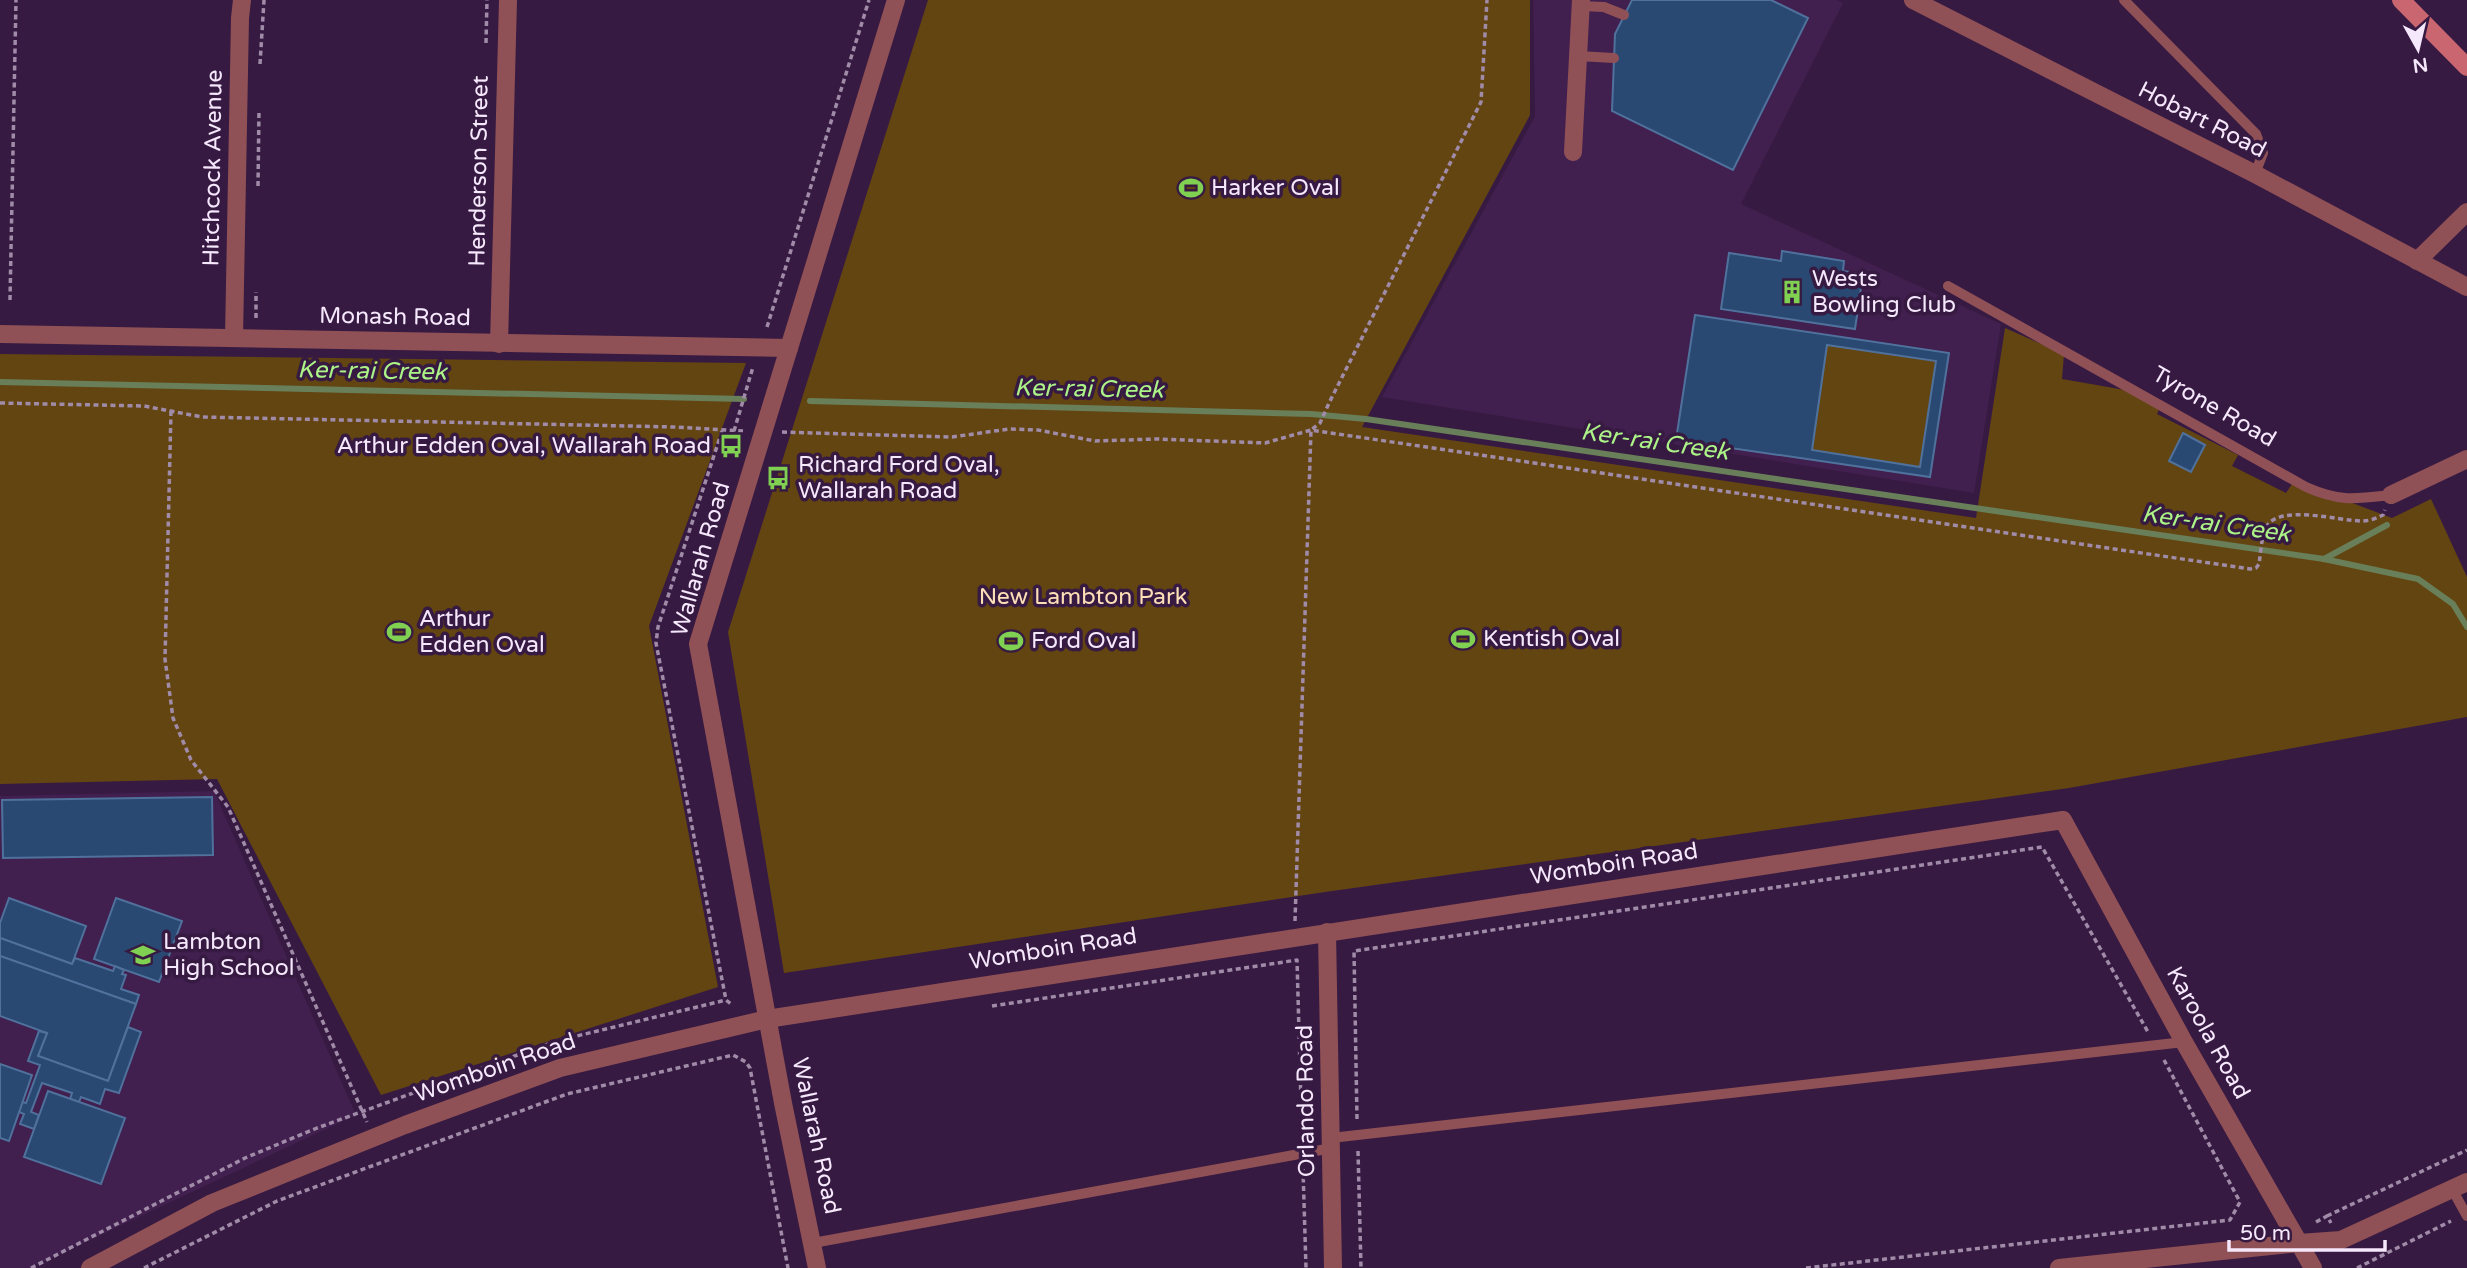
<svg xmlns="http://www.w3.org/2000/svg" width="2467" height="1268" viewBox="0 0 2467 1268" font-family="'Varela Round',sans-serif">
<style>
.built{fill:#411f4e}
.green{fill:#634512}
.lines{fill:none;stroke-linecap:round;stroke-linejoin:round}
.stream{stroke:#697f59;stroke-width:6}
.building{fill:#294972;stroke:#4f719c;stroke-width:2;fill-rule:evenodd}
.path{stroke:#a08ba8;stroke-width:3.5;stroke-dasharray:5 3.5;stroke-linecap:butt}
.service{stroke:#905156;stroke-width:10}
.minor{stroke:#905156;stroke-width:18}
.tertiary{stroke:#905156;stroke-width:18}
.secondary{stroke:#c9666f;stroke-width:18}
.labels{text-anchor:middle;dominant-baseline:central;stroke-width:7;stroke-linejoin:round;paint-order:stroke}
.street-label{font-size:23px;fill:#f6e8fc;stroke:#371a42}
.poi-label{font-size:23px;fill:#f6e8fc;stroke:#371a42;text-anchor:start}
.park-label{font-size:23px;fill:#fcdfb6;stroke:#371a42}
.water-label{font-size:24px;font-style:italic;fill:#acf388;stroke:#371a42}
</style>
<rect width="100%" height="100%" fill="#371a42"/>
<g class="built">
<path d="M1533 0H1837L1843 3 1741 204 2001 324 1974 493 1382 397 1535 116Z"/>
<path d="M214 791 356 1115 30 1268H0V796Z"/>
</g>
<g class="green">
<path d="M928 0H1530V115L1362 427 1976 518 2005 328 2064 354 2062 379 2148 394 2162 403 2157 414 2238 455 2232 466 2286 493 2294 481 2392 518 2431 499 2467 577V717L2069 788 1325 892 784 973 728 632Z"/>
<path d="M1827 345 1936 361 1920 467 1812 450Z"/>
<path d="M0 354 746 363 649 626 718 987 381 1095 217 779 0 784Z"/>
</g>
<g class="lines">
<g class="stream">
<path d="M0 382 744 399"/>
<path d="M810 401 1311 414 1366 419 2324 559 2418 579 2453 604 2467 627"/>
<path d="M2324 559 2387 525"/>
</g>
</g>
<g class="building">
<path d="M1632 0H1771L1808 18 1733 170 1612 111 1615 34Z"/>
<path d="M1782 251 1844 261 1843 271 1863 274 1855 329 1721 309 1729 253 1781 261Z"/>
<path d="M1695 315 1949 353 1930 477 1676 440ZM1827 345 1936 361 1920 467 1812 450Z"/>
<path d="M2183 433 2205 445 2191 472 2169 461Z"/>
<path d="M212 797 213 855 3 858 2 800Z"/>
<path d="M9 898 86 926 72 964 0 938V923Z"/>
<path d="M116 898 182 921 159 982 94 959Z"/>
<path d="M0 938 72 964 75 958 113 971 115 966 124 970 122 974 126 975 121 989 139 995 136 1004 0 956Z"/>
<path d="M0 956 136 1004 108 1081 38 1056 47 1033 0 1016Z"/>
<path d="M128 1027 141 1032 119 1093 105 1089 100 1104 81 1097 79 1102 70 1099 72 1093 42 1083 31 1112 39 1115 34 1129 20 1124 24 1114 19 1112 22 1102 26 1103 40 1065 28 1061 39 1031 47 1033 38 1056 108 1081Z"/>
<path d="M0 1064 32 1075 9 1141 0 1138Z"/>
<path d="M48 1091 125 1118 101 1184 24 1157Z"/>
</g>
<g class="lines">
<g class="path">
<path d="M486 43 487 0"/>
<path d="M260 64 264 0"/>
<path d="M258 186 259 110"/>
<path d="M10 300 16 0"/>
<path d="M256 318V292"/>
<path d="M767 327 869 0"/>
<path d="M0 403 144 406 202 417 676 427 743 431"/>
<path d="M171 411 165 659 173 718 191 760 228 807 367 1122"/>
<path d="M722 431 658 627 656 643 726 1000 731 1004"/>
<path d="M734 431 753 367"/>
<path d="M782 432 952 437 1009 429 1038 430 1095 441 1156 439 1265 443 1311 430 2250 569 2256 568 2259 564C2261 552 2261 537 2267 526 2280 504 2340 521 2362 521 2370 521 2377 518 2383 515L2385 510"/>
<path d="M1295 921 1311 430 1320 423 1330 401 1481 102 1487 0"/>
<path d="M992 1006 1297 960 1302 1140"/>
<path d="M1357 1119 1354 951 2042 847 2148 1032"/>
<path d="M1358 1151 1361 1268"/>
<path d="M1303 1169 1306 1268"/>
<path d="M2327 1216 2467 1150"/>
<path d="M2316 1222 2327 1216 2331 1223"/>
<path d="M31 1268 245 1158 317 1128 556 1041 726 1000"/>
<path d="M144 1268 277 1201 567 1094 733 1055 746 1062 750 1068 788 1268"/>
<path d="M1806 1268 2230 1220 2240 1202 2164 1060"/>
<path d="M2357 1268 2451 1221"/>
</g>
<g class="service">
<path d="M2124 0 2256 134 2263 153 2255 174"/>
<path d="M1581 6 1604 7 1624 15"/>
<path d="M1578 56 1614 58"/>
<path d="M1948 286 2306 487C2340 502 2355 499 2391 495"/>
<path d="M1331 1138 2184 1042"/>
<path d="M2452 1189 2467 1216"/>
<path d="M813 1243 1332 1148"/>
</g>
<g class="minor">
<path d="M1913 0 2255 174 2467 287"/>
<path d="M1573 152 1581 0"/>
<path d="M2417 261 2467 212"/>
<path d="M0 334 789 348"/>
<path d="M234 338 240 18 242 0"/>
<path d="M499 344 508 0"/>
<path d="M2391 495 2467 459"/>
<path d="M1327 932 1333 1268"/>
<path d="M90 1268 212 1203 405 1125 560 1068 767 1019 2063 820 2184 1042 2299 1243 2059 1268"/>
<path d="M817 1268 783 1103 698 644 896 0"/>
</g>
<path class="tertiary" d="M2313 1268 2299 1243 2341 1240 2467 1182"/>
<path class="secondary" d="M2401 0 2467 67"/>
</g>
<defs>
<g id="stadium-bare" transform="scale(1.89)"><path d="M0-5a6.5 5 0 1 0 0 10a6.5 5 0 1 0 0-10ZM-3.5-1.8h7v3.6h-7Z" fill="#80d051" stroke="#371a42" stroke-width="2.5" paint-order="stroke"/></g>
<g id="building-bare" transform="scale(1.89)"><path d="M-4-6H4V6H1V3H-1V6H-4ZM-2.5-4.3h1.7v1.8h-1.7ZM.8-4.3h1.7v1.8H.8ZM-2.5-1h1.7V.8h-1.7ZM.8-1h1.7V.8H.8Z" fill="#80d051" stroke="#371a42" stroke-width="2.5" paint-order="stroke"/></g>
<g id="bus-bare" transform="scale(1.89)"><path d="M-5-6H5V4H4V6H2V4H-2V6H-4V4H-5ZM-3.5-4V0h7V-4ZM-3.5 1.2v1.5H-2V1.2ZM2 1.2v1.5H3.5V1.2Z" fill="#80d051" stroke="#371a42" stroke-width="2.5" paint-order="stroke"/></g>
<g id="school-bare" transform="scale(1.89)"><path d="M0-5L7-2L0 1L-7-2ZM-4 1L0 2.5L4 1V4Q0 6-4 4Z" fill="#80d051" stroke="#371a42" stroke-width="2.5" paint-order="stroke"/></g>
</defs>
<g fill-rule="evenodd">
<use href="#stadium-bare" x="1191" y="188"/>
<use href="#building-bare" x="1792" y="292"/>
<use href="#bus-bare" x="731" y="446"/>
<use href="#bus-bare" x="778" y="478"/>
<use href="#stadium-bare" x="399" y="632"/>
<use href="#stadium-bare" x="1463" y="639"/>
<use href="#stadium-bare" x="1011" y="641"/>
<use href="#school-bare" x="143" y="955"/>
</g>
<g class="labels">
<g class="street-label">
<text transform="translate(2202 120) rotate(27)">Hobart Road</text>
<text transform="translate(213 168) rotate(-89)">Hitchcock Avenue</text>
<text transform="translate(479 171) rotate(-89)">Henderson Street</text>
<text transform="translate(395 317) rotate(1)">Monash Road</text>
<text transform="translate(2214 407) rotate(30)">Tyrone Road</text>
<text transform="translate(701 559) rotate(-74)">Wallarah Road</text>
<text transform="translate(1614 864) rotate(-9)">Womboin Road</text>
<text transform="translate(1053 949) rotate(-9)">Womboin Road</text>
<text transform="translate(2208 1033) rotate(61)">Karoola Road</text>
<text transform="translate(495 1068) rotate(-19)">Womboin Road</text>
<text transform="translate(1306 1101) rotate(-91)">Orlando Road</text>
<text transform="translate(816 1136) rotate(78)">Wallarah Road</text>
</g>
<g class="poi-label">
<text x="1211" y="188">Harker Oval</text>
<text x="1812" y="279">Wests<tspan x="1812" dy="26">Bowling Club</tspan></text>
<text x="711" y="446" text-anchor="end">Arthur Edden Oval, Wallarah Road</text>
<text x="798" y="465">Richard Ford Oval,<tspan x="798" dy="26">Wallarah Road</tspan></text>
<text x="419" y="619">Arthur<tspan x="419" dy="26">Edden Oval</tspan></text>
<text x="1483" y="639">Kentish Oval</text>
<text x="1031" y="641">Ford Oval</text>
<text x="163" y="942">Lambton<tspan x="163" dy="26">High School</tspan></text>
</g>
<g class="park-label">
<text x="1083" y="597">New Lambton Park</text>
</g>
<g class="water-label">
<text transform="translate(372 371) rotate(1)">Ker-rai Creek</text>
<text transform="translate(1089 389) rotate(1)">Ker-rai Creek</text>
<text transform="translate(1655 442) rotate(8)">Ker-rai Creek</text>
<text transform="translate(2216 524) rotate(8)">Ker-rai Creek</text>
</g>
</g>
<g transform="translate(2418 49) rotate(172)" stroke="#371a42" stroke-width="5" paint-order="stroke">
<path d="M0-5L12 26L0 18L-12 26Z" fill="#f6e8fc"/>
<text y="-10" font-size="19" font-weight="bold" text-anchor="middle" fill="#f6e8fc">N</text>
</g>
<path d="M2229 1240v10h156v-10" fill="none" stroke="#f6e8fc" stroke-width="3.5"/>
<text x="2240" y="1240" font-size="21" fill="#f6e8fc" stroke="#371a42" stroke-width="5" paint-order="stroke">50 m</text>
</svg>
